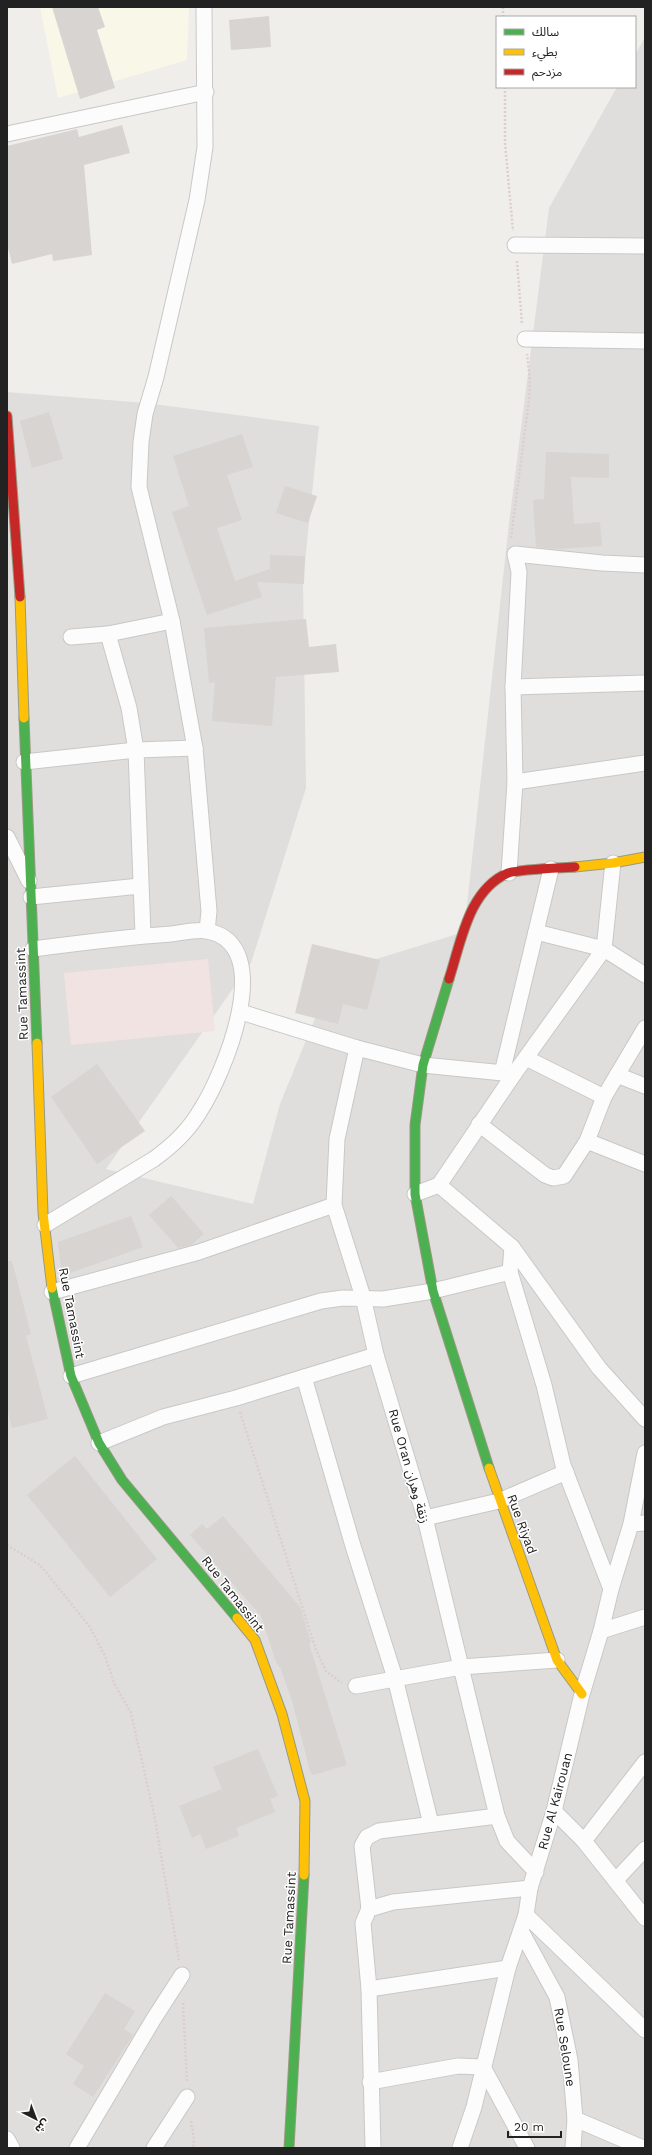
<svg xmlns="http://www.w3.org/2000/svg" width="652" height="2155" viewBox="0 0 652 2155" font-family="'Work Sans','Noto Sans Arabic',sans-serif">
<style>
.residential{fill:#dfdedc}
.commercial{fill:#f1e3e1}
.education{fill:#f8f7e8}
.building{fill:#d7d4d2}
.lines{fill:none;stroke-linecap:round;stroke-linejoin:round}
.street-casing{stroke:#c9c8c7;stroke-width:17}
.fast-casing{stroke:#999a82;stroke-width:11}
.slow-casing{stroke:#999a82;stroke-width:11}
.jam-casing{stroke:#999a82;stroke-width:11}
.path{stroke:#dccecd;stroke-width:2.5;stroke-dasharray:2 2;stroke-linecap:butt}
.street{stroke:#fdfcfc;stroke-width:15}
.fast{stroke:#4caf50;stroke-width:9}
.slow{stroke:#ffc107;stroke-width:9}
.jam{stroke:#c62828;stroke-width:9}
.labels{text-anchor:middle;dominant-baseline:central;stroke-width:3;stroke-linejoin:round;paint-order:stroke}
.street-label{font-size:13px;fill:#222;stroke:#fff}
</style>
<rect width="100%" height="100%" fill="#f0eeeb"/>
<path class="residential" d="M645 37V2148H7V392L146 403 319 426 303 581 306 788 251 963 106 1169 253 1204 280 1104 334 972 464 932 509 523 549 208 617 87H635V55Z"/>
<path class="commercial" d="M208 959 215 1031 71 1045 64 973Z"/>
<path class="education" d="M40 7H189L187 60 58 98Z"/>
<g class="building">
<path d="M52 7H98L105 27 97 30 115 88 80 99Z"/>
<path d="M269 16 271 47 231 50 229 20Z"/>
<path d="M122 125 130 153 84 165 92 255 53 261 52 254 12 264 7 244V146L77 129 79 137Z"/>
<path d="M49 412 63 459 32 468 20 421Z"/>
<path d="M242 434 253 467 227 475 242 520 217 528 235 581 270 569V555L305 556 304 584 257 582 262 597 207 615 172 512 189 506 173 456Z"/>
<path d="M546 452 609 454V478L571 477 574 524 600 522 602 546 558 549 536 547 533 500 544 499Z"/>
<path d="M285 486 317 496 308 523 276 513Z"/>
<path d="M306 619 309 647 336 644 339 672 276 677 272 726 212 721 215 682 209 683 204 628Z"/>
<path d="M312 944 380 960 367 1010 343 1004 338 1024 295 1013Z"/>
<path d="M97 1064 145 1131 97 1164 51 1097Z"/>
<path d="M171 1196 204 1234 191 1245 178 1248 149 1215Z"/>
<path d="M131 1216 143 1247 62 1276 58 1242Z"/>
<path d="M7 1261H12L31 1334 26 1336 48 1419 12 1428 7 1408Z"/>
<path d="M75 1456 157 1559 110 1597 27 1495Z"/>
<path d="M223 1516 300 1607 311 1642 309 1644 347 1765 313 1775 310 1771 293 1704 281 1669 276 1662 261 1616 190 1535 202 1524 207 1529Z"/>
<path d="M258 1749 278 1796 270 1799 275 1812 236 1828 239 1836 206 1849 200 1834 192 1838 179 1806 222 1789 213 1767Z"/>
<path d="M105 1993 135 2011 124 2029 133 2035 93 2097 73 2084 84 2066 66 2054Z"/>
</g>
<g class="lines">
<g class="street-casing">
<g id="street">
<path d="M204 7 205 147 197 200 156 377 145 414 141 442 139 487 172 621 195 748 209 911 207 931"/>
<path d="M7 134 206 92"/>
<path d="M515 245 645 246"/>
<path d="M525 339 645 341"/>
<path d="M108 634 129 708 136 750 143 935"/>
<path d="M71 637 108 634 172 621"/>
<path d="M513 687 645 683"/>
<path d="M24 762 136 750 195 748"/>
<path d="M515 782 645 763"/>
<path d="M7 837 29 881"/>
<path d="M509 873 515 782 513 687 519 572 515 554 602 563 645 565"/>
<path d="M31 897 140 886"/>
<path d="M536 932 604 949 645 975"/>
<path d="M33 949C79 943 125 937 171 934 182 933 196 929 207 931 279 944 223 1076 200 1111 189 1130 172 1146 154 1159L45 1225"/>
<path d="M241 1012 357 1048 423 1065 514 1074"/>
<path d="M357 1048 337 1139 334 1205 363 1297 376 1355 425 1518 497 1816 507 1841 536 1872"/>
<path d="M526 1058 604 1097"/>
<path d="M502 1073 551 869"/>
<path d="M617 1075 645 1086"/>
<path d="M479 1124 545 1175 553 1178 564 1176 587 1141 604 1097 645 1028"/>
<path d="M587 1141 645 1164"/>
<path d="M439 1185 512 1247 599 1368 645 1419"/>
<path d="M415 1194 439 1185 514 1074 604 949 613 863"/>
<path d="M512 1247 510 1272 544 1385 563 1465 611 1589"/>
<path d="M52 1292 199 1252 334 1205"/>
<path d="M71 1376 321 1301 343 1298 383 1299 433 1291 510 1272"/>
<path d="M304 1377 353 1546 395 1678 431 1824"/>
<path d="M99 1443 163 1417 236 1398 376 1355"/>
<path d="M425 1518 499 1501 566 1472"/>
<path d="M631 1524 645 1523"/>
<path d="M601 1631 645 1617"/>
<path d="M356 1686 461 1667 557 1660"/>
<path d="M554 1811 584 1841 645 1918"/>
<path d="M584 1841 645 1762"/>
<path d="M616 1880 645 1849"/>
<path d="M369 1909 362 1846 367 1837 379 1831 497 1816"/>
<path d="M526 1915 645 2030"/>
<path d="M521 1931 557 1997 570 2060 575 2119 573 2148"/>
<path d="M369 1989 508 1968"/>
<path d="M483 2067 527 2148"/>
<path d="M370 2082 458 2066 483 2067"/>
<path d="M575 2119 643 2148"/>
<path d="M7 2139 12 2148"/>
<path d="M77 2148 153 2020 182 1975"/>
<path d="M154 2148 187 2097"/>
<path d="M373 2148 369 1989 363 1923 369 1909 393 1902 530 1888"/>
<path d="M460 2148 474 2107 508 1968 526 1915 530 1888 554 1811 582 1694 601 1631 611 1589 631 1524 645 1453"/>
</g>
</g>
<g class="fast-casing">
<g id="fast">
<path d="M24 718 37 1043"/>
<path d="M449 979 423 1065 415 1125V1194L433 1291 489 1468"/>
<path d="M52 1288 71 1376 99 1443 122 1480 237 1618"/>
<path d="M289 2148 304 1875"/>
</g>
</g>
<g class="slow-casing">
<g id="slow">
<path d="M20 597 24 718"/>
<path d="M575 867 613 863 645 857"/>
<path d="M37 1043 43 1213 52 1288"/>
<path d="M489 1468 557 1660 582 1694"/>
<path d="M237 1618 255 1640 282 1714 305 1801 304 1875"/>
</g>
</g>
<g class="jam-casing">
<g id="jam">
<path d="M7 416 20 597"/>
<path d="M449 979C461 943 468 890 508 873 520 869 560 868 575 867"/>
</g>
</g>
<g class="path">
<path d="M503 7V17"/>
<path d="M505 87V143L513 231"/>
<path d="M517 261 522 324"/>
<path d="M511 538 529 400 530 380 527 354"/>
<path d="M240 1412 316 1650 326 1671 342 1683"/>
<path d="M7 1545 40 1565 90 1627 105 1656 114 1683 131 1713 154 1814 179 1960"/>
<path d="M183 2003 187 2082"/>
<path d="M191 2121 194 2138 193 2148"/>
</g>
<use href="#street" class="street"/>
<use href="#fast" class="fast"/>
<use href="#slow" class="slow"/>
<use href="#jam" class="jam"/>
</g>
<g class="labels">
<g class="street-label">
<text transform="translate(22 994) rotate(-92)">Rue Tamassint</text>
<text transform="translate(72 1313) rotate(79)">Rue Tamassint</text>
<text transform="translate(409 1466) rotate(74)">Rue Oran زنقة وهران</text>
<text transform="translate(522 1524) rotate(70)">Rue Riyad</text>
<text transform="translate(233 1594) rotate(52)">Rue Tamassint</text>
<text transform="translate(555 1801) rotate(-75)">Rue Al Kairouan</text>
<text transform="translate(289 1918) rotate(-87)">Rue Tamassint</text>
<text transform="translate(565 2047) rotate(81)">Rue Seloune</text>
</g>
</g>
<rect width="652" height="2155" fill="none" stroke="#222222" stroke-width="16"/>
<rect x="496" y="16" width="140" height="72" fill="#ffffff" stroke="#a7a7a7"/>
<rect x="504" y="29" width="20" height="6" fill="#4caf50" stroke="#a7a7a7"/>
<text x="532" y="36" font-size="12" fill="#222222">سالك</text>
<rect x="504" y="49" width="20" height="6" fill="#ffc107" stroke="#a7a7a7"/>
<text x="532" y="56" font-size="12" fill="#222222">بطيء</text>
<rect x="504" y="69" width="20" height="6" fill="#c62828" stroke="#a7a7a7"/>
<text x="532" y="76" font-size="12" fill="#222222">مزدحم</text>
<g transform="translate(36 2119) rotate(138)" stroke="#ffffff" stroke-width="3" paint-order="stroke">
<path d="M0-3L7 15L0 10L-7 15Z" fill="#222222"/>
<text y="-6" font-size="11" font-weight="bold" text-anchor="middle" fill="#222222">ش</text>
</g>
<path d="M508 2131v6h53v-6" fill="none" stroke="#222222" stroke-width="2"/>
<text x="514" y="2131" font-size="12" fill="#222222" stroke="#ffffff" stroke-width="3" paint-order="stroke">20 m</text>
</svg>
